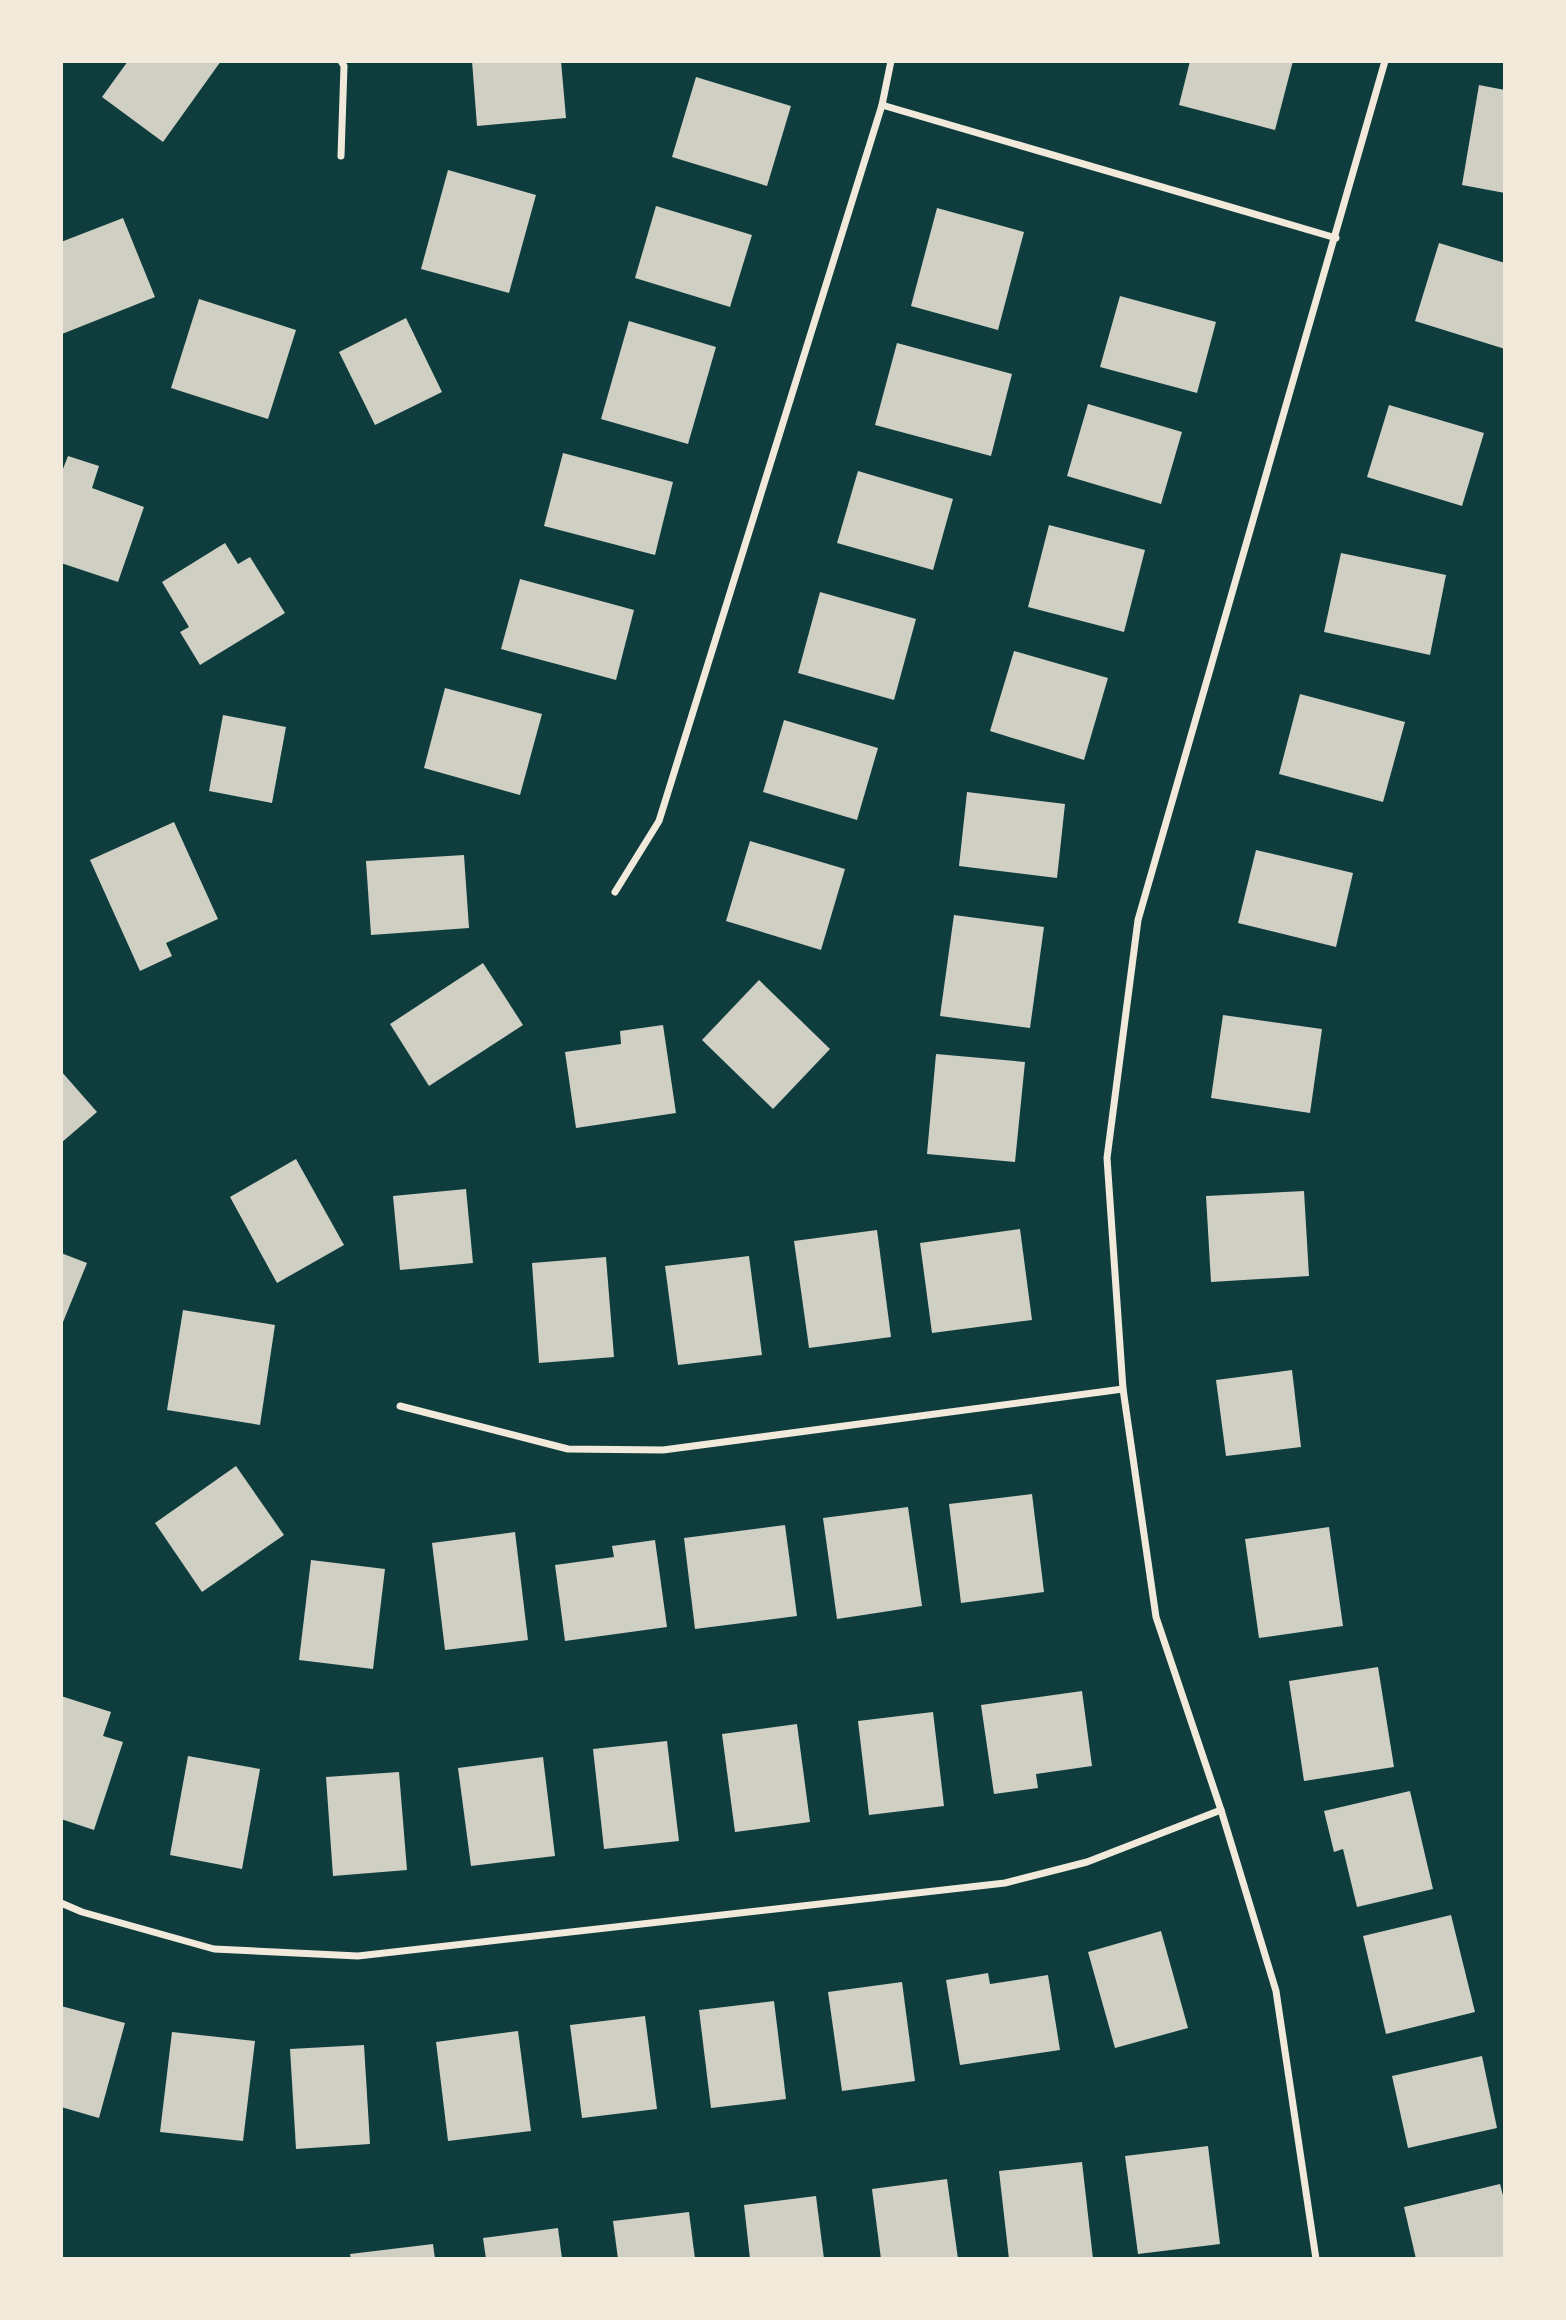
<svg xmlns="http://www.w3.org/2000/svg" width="1566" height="2320" viewBox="0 0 1566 2320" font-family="'Libre Baskerville',serif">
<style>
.building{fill:#cfcfc3}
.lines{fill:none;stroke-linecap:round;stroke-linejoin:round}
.minor{stroke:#f1e9da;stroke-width:7}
</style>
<rect width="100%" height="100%" fill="#0f3d3e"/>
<g class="building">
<path d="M128 61H221L163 142 102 97Z"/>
<path d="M472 61H561L566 118 477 126Z"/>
<path d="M1190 61H1293L1275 130 1179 105Z"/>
<path d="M696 77 791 106 767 186 672 157Z"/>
<path d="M1479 85 1505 90V193L1462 185Z"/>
<path d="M448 170 536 195 509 293 421 269Z"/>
<path d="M656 206 752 235 730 307 635 278Z"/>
<path d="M937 208 1024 232 998 330 911 306Z"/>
<path d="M123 218 155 297 62 334 61 242Z"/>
<path d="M1439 243 1505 263V349L1415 321Z"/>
<path d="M1120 296 1216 322 1197 393 1100 367Z"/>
<path d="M199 299 296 330 268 419 171 388Z"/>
<path d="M406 318 442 392 375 425 339 352Z"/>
<path d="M629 321 716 347 688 444 601 419Z"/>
<path d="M897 343 1012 374 991 456 875 425Z"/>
<path d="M1088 404 1182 432 1161 504 1067 476Z"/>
<path d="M1389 405 1484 433 1462 506 1367 477Z"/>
<path d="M563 453 673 482 655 555 544 526Z"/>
<path d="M68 456 99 466 92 488 144 507 118 582 61 563V474Z"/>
<path d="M858 471 953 499 933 570 837 543Z"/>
<path d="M1049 525 1145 550 1124 632 1028 607Z"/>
<path d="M225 543 238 564 250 557 285 613 200 665 180 632 189 627 162 582Z"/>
<path d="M1341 553 1446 575 1430 655 1324 632Z"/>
<path d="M520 579 634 610 616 680 501 649Z"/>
<path d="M820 592 916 619 894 700 798 673Z"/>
<path d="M1014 651 1108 678 1084 760 990 731Z"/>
<path d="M445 688 542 714 520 795 424 768Z"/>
<path d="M1300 694 1405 722 1383 802 1279 774Z"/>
<path d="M223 715 286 727 272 803 209 791Z"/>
<path d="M784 720 878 748 857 820 763 792Z"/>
<path d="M967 792 1065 804 1057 878 959 866Z"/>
<path d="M174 822 218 919 166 943 172 956 140 971 90 860Z"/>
<path d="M750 841 845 869 821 950 726 921Z"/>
<path d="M1256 850 1353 873 1336 947 1238 923Z"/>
<path d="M464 855 469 928 371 935 366 861Z"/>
<path d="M954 915 1044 927 1030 1028 940 1016Z"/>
<path d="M483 963 523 1025 429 1086 390 1024Z"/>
<path d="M759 980 830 1049 773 1109 702 1040Z"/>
<path d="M1223 1015 1322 1029 1310 1113 1211 1098Z"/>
<path d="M663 1025 676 1113 576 1128 565 1052 621 1044 620 1031Z"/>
<path d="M936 1054 1025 1062 1015 1162 927 1154Z"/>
<path d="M61 1071 97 1112 61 1143Z"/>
<path d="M296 1159 344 1245 277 1283 230 1197Z"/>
<path d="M466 1189 473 1263 400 1270 393 1196Z"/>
<path d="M1304 1191 1309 1276 1211 1282 1206 1196Z"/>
<path d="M1020 1229 1032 1320 932 1333 920 1243Z"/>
<path d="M877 1230 891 1337 809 1348 794 1241Z"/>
<path d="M61 1253 87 1263 61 1327Z"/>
<path d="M749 1256 762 1355 678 1365 665 1266Z"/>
<path d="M606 1257 614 1357 539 1363 532 1263Z"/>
<path d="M183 1310 275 1325 260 1425 167 1410Z"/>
<path d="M1292 1370 1301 1447 1226 1456 1216 1380Z"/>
<path d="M236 1466 284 1535 202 1592 155 1523Z"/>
<path d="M1032 1494 1044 1592 961 1603 949 1504Z"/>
<path d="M908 1507 922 1606 837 1619 823 1518Z"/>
<path d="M785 1525 797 1616 695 1629 684 1538Z"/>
<path d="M1329 1527 1343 1626 1259 1638 1245 1539Z"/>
<path d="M515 1532 528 1640 445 1650 432 1543Z"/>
<path d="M655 1540 667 1627 565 1641 555 1565 614 1557 612 1546Z"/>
<path d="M311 1560 385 1569 373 1669 299 1660Z"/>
<path d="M1378 1667 1394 1767 1304 1781 1289 1681Z"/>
<path d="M1082 1691 1092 1766 1036 1774 1038 1788 994 1794 981 1705Z"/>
<path d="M61 1696 111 1712 103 1736 123 1742 94 1830 61 1819Z"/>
<path d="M933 1712 944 1806 869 1815 858 1721Z"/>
<path d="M797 1724 810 1822 735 1832 722 1734Z"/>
<path d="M667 1741 679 1841 604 1849 593 1749Z"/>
<path d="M188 1756 260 1769 242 1869 170 1855Z"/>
<path d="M543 1757 555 1856 471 1866 458 1768Z"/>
<path d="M399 1772 407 1870 333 1876 326 1777Z"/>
<path d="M1410 1791 1433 1889 1357 1907 1343 1849 1334 1852 1324 1811Z"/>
<path d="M1451 1915 1475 2012 1386 2034 1363 1936Z"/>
<path d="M1161 1931 1188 2028 1115 2048 1088 1952Z"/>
<path d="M988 1973 990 1984 1048 1975 1060 2050 960 2065 946 1980Z"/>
<path d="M902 1982 915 2081 842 2091 828 1992Z"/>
<path d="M774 2001 786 2099 711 2108 699 2010Z"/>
<path d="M61 2006 125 2023 99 2118 61 2107Z"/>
<path d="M645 2016 657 2109 582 2118 570 2025Z"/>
<path d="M518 2031 531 2131 448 2141 436 2042Z"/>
<path d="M172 2032 255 2041 243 2141 160 2132Z"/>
<path d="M364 2045 370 2144 296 2149 290 2049Z"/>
<path d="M1482 2056 1497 2128 1408 2148 1392 2076Z"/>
<path d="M1208 2146 1220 2244 1138 2254 1125 2156Z"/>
<path d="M1082 2162 1093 2259H1009L999 2171Z"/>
<path d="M947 2179 958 2259H881L872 2189Z"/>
<path d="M1500 2184 1505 2203V2259H1416L1404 2207Z"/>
<path d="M816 2196 824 2259H750L744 2205Z"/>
<path d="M689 2212 695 2259H618L613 2221Z"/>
<path d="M558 2228 562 2259H486L483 2238Z"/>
<path d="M433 2244 435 2259H351L350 2254Z"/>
</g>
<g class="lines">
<g class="minor">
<path d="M341 61 344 66 341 156"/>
<path d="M882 105 1336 238"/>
<path d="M615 892 659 821 882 105 891 61"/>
<path d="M400 1406 568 1449 663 1450 1123 1389"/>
<path d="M61 1903 82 1912 214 1949 358 1956 1005 1883 1087 1862 1221 1810"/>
<path d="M1316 2259 1276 1991 1221 1810 1156 1617 1123 1389 1107 1158 1138 920 1385 61"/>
</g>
</g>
<rect width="1566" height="2320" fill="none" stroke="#f1e9da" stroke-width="126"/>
</svg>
